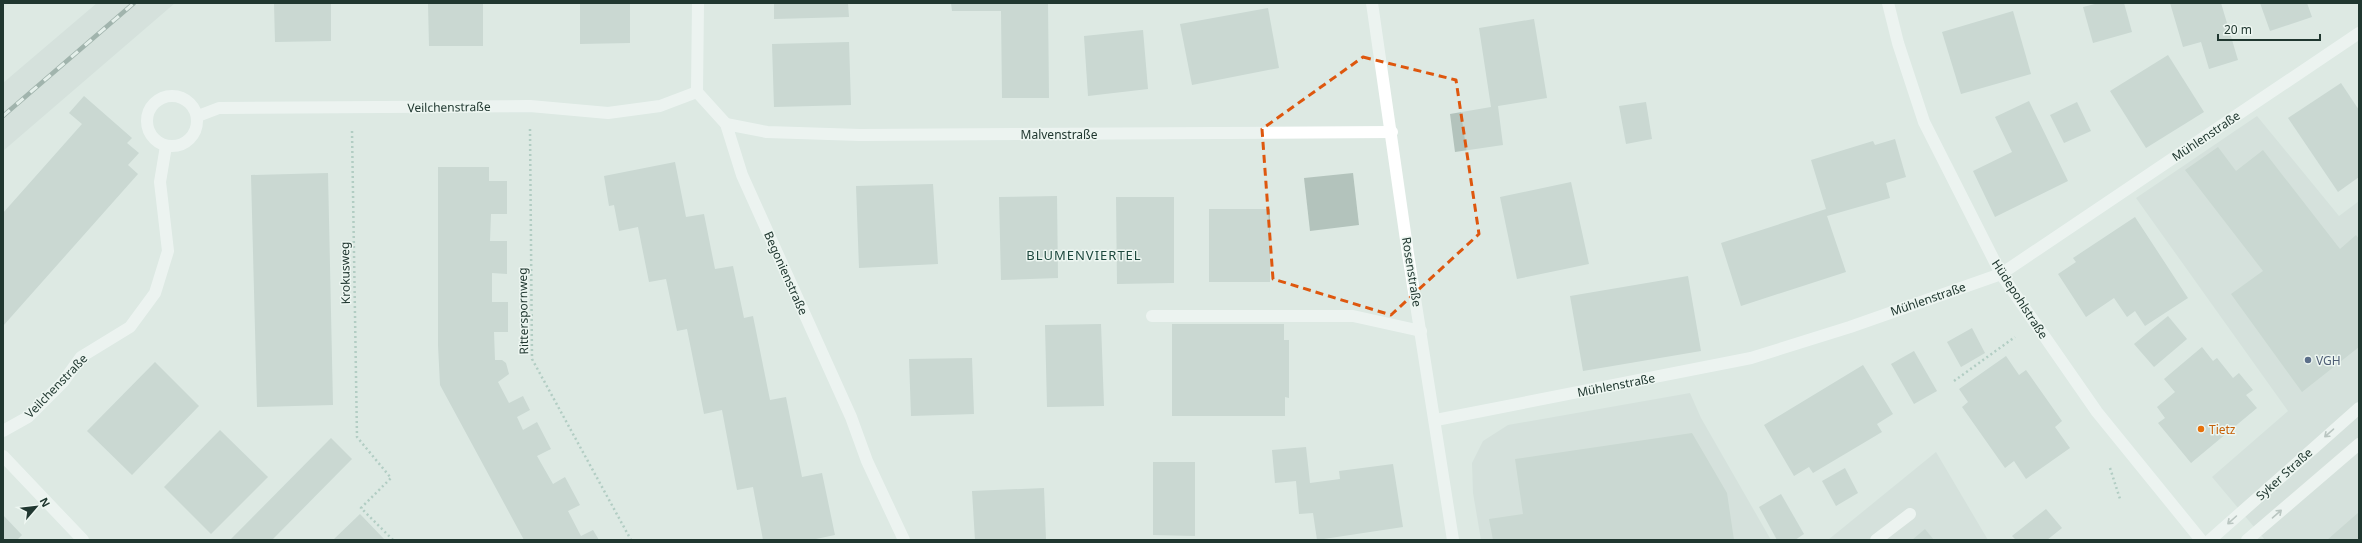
<svg xmlns="http://www.w3.org/2000/svg" width="2362" height="543" viewBox="0 0 2362 543" font-family="'Noto Sans',sans-serif">
<style>
.built{fill:#ccd8d2}
.building{fill:#b3c3bc}
.lines{fill:none;stroke-linecap:round;stroke-linejoin:round}
.path{stroke:#7fab9c;stroke-width:2.5;stroke-dasharray:2 3;stroke-linecap:butt}
.minor{stroke:#fff;stroke-width:12}
.rail-casing{stroke:#5a736c;stroke-width:4.5}
.rail{stroke:#edf6f1;stroke-width:3;stroke-dasharray:9;stroke-linecap:butt}
.oneway{stroke:#909b98}
.marked{fill:none;stroke:#de570e;stroke-width:3;stroke-dasharray:8 5;stroke-linejoin:round}
.service-dot{fill:#5c6f8a;stroke:#edf6f1;stroke-width:1.5}
.food-dot{fill:#e8710a;stroke:#edf6f1;stroke-width:1.5}
.labels{text-anchor:middle;dominant-baseline:central;stroke-width:3;stroke-linejoin:round;paint-order:stroke}
.street-label{font-size:12px;fill:#203730;stroke:#edf6f1}
.service-label{font-size:12px;fill:#4e5e75;stroke:#edf6f1;text-anchor:start}
.food-label{font-size:12px;fill:#c56008;stroke:#edf6f1;text-anchor:start}
.neighbourhood-label{font-size:13px;letter-spacing:1px;fill:#1d483d;stroke:#edf6f1}
</style>
<rect width="100%" height="100%" fill="#dde9e3"/>
<g class="built">
<path d="M97 3H175L3 151V83Z"/>
<path d="M2257 116 2339 216 2359 201V540H2265L2212 477 2288 411 2136 198Z"/>
<path d="M1690 393 1701 418 1771 540H1481L1473 493 1472 463 1483 441 1508 425Z"/>
<path d="M1936 452 1988 540H1828Z"/>
</g>
<g class="building">
<path d="M274 3H331V41L275 42Z"/>
<path d="M428 3H483V46H429Z"/>
<path d="M580 3H630V43L580 44Z"/>
<path d="M774 3H848L849 17 774 19Z"/>
<path d="M951 3H1048L1049 98H1002L1001 11H952Z"/>
<path d="M2099 3H2124L2132 32 2093 43 2083 7Z"/>
<path d="M2170 3H2221L2238 60 2209 69 2201 42 2183 47Z"/>
<path d="M2260 3H2307L2312 17 2270 31Z"/>
<path d="M1268 8 1279 68 1192 85 1180 24Z"/>
<path d="M2013 11 2031 74 1961 94 1942 32Z"/>
<path d="M1534 19 1547 98 1498 106 1503 145 1455 152 1450 114 1491 107 1479 28Z"/>
<path d="M1143 30 1148 89 1088 96 1084 36Z"/>
<path d="M849 42 851 105 774 107 772 44Z"/>
<path d="M2168 55 2204 112 2146 148 2110 91Z"/>
<path d="M2341 83 2359 110V177L2338 192 2288 118Z"/>
<path d="M84 96 132 138 127 143 139 153 128 165 138 174 3 326V213L82 124 69 113Z"/>
<path d="M2029 101 2068 181 1995 217 1973 171 2012 152 1995 117Z"/>
<path d="M1646 102 1652 139 1626 144 1619 106Z"/>
<path d="M2077 102 2091 131 2064 143 2050 115Z"/>
<path d="M1895 139 1906 177 1886 183 1890 198 1827 216 1846 272 1741 306 1721 243 1826 209 1811 160 1873 141 1875 145Z"/>
<path d="M2218 147 2236 171 2263 150 2340 249 2356 235 2359 239V347L2302 392 2231 294 2263 271 2185 170Z"/>
<path d="M675 162 686 217 704 214 715 269 733 266 744 318 753 316 770 400 786 397 802 477 822 473 835 535 811 540H763L753 487 737 490 722 410 704 414 687 329 677 331 666 279 649 282 638 227 619 231 614 205 609 206 604 176Z"/>
<path d="M438 167H489V181H507V214H491L490 241H507V274L492 273V302H508V332H494L495 360H502L506 363 509 374 498 382 509 403 523 396 530 410 517 417 523 430 537 422 551 449 537 456 553 484 565 477 580 505 568 511 581 536 593 530 599 540H524L440 385 438 345Z"/>
<path d="M328 173 333 405 257 407 251 175Z"/>
<path d="M1353 173 1359 225 1310 231 1304 178Z"/>
<path d="M1571 182 1589 264 1517 279 1500 197Z"/>
<path d="M933 184 938 264 859 268 856 186Z"/>
<path d="M1057 196 1058 278 1001 280 999 197Z"/>
<path d="M1116 197H1174V283L1117 284Z"/>
<rect x="1209" y="209" width="61" height="73"/>
<path d="M2135 217 2188 298 2145 326 2135 311 2127 317 2114 298 2086 317 2058 274 2076 262 2073 258Z"/>
<path d="M1688 276 1701 351 1583 371 1570 296Z"/>
<path d="M2168 316 2187 339 2154 367 2134 344Z"/>
<path d="M1101 324 1104 406 1047 407 1045 325Z"/>
<path d="M1172 324H1284V340H1289V398L1285 397V416H1172Z"/>
<path d="M1972 328 1985 353 1961 367 1947 342Z"/>
<path d="M2202 347 2213 361 2217 358 2233 378 2239 373 2253 390 2246 395 2257 408 2191 463 2158 423 2165 418 2157 407 2175 392 2164 379Z"/>
<path d="M1914 351 1937 391 1914 404 1891 364Z"/>
<path d="M2006 356 2019 375 2026 370 2062 421 2055 427 2070 448 2026 479 2014 461 2005 468 1962 407 1968 402 1959 389Z"/>
<path d="M972 358 974 414 911 416 909 359Z"/>
<path d="M155 362 199 406 132 475 87 431Z"/>
<path d="M1863 365 1893 414 1877 424 1882 432 1813 473 1809 467 1794 476 1764 425Z"/>
<path d="M220 430 268 477 211 534 164 487Z"/>
<path d="M1692 433 1727 493 1734 540H1493L1489 519 1523 514 1515 459Z"/>
<path d="M331 438 352 459 272 540H230Z"/>
<path d="M1306 447 1310 483 1340 479 1339 471 1393 464 1403 527 1317 540 1313 513 1299 514 1296 481 1275 483 1272 450Z"/>
<path d="M1153 462H1195V536L1153 535Z"/>
<path d="M1845 468 1858 493 1836 506 1822 481Z"/>
<path d="M1044 488 1046 540H975L972 491Z"/>
<path d="M1781 494 1804 534 1795 540H1777L1759 507Z"/>
<path d="M2046 509 2062 528 2047 540H2016L2012 536Z"/>
<path d="M2359 512V540H2327Z"/>
<path d="M360 514 385 540H333Z"/>
<path d="M3 515 22 535 17 540H3Z"/>
<path d="M1925 529 1934 540H1912Z"/>
</g>
<g class="lines">
<g class="path">
<path d="M530 129 532 359 631 540"/>
<path d="M352 131 357 437 391 478 361 508 393 540"/>
<path d="M1954 381 2015 337"/>
<path d="M2110 468 2120 499"/>
</g>
<g class="minor">
<path d="M698 3 697 92 726 124 742 175 851 417 867 461 904 540"/>
<path d="M1372 3 1408 254 1453 540"/>
<path d="M1888 3 1898 43 1924 122 2001 274 2097 412 2201 540"/>
<circle cx="172" cy="121" r="25"/>
<path d="M198 116 219 108 530 106 608 113 660 106 697 92"/>
<path d="M726 124 767 132 860 135 1392 132"/>
<path d="M1152 316H1353L1421 331"/>
<path d="M1436 420 1751 358 1850 327 2001 274 2359 33"/>
<path d="M3 431 28 417 63 382 81 357 130 327 155 293 168 251 160 182 166 146"/>
<path d="M3 456 83 540"/>
<path d="M1876 540 1910 514"/>
<path d="M2210 540 2359 408"/>
<path d="M2247 540 2359 444"/>
</g>
<g class="rail-casing">
<path id="rail" d="M3 116 134 3"/>
</g>
<use href="#rail" class="rail"/>
</g>
<defs><path id="oneway-shaft" d="M-6 0H5M1.5-3L5.5 0L1.5 3" fill="none" stroke-width="1.6" stroke-linecap="round" stroke-linejoin="round"/></defs>
<g class="oneway">
<use href="#oneway-shaft" transform="translate(2329 433) rotate(139)"/>
<use href="#oneway-shaft" transform="translate(2277 514) rotate(-41)"/>
<use href="#oneway-shaft" transform="translate(2232 520) rotate(138)"/>
</g>
<path d="M0 0H2362V543H0ZM1363 57 1456 80 1479 234 1391 315 1273 279 1262 129Z" fill="#dde9e3" fill-opacity=".55" fill-rule="evenodd"/>
<path class="marked" d="M1363 57 1456 80 1479 234 1391 315 1273 279 1262 129Z"/>
<circle class="service-dot" cx="2308" cy="360" r="4"/>
<circle class="food-dot" cx="2201" cy="429" r="4"/>
<g class="labels">
<g class="street-label">
<text transform="translate(449 107) rotate(-1)">Veilchenstraße</text>
<text x="1059" y="134">Malvenstraße</text>
<text transform="translate(2206 136) rotate(-34)">Mühlenstraße</text>
<text transform="translate(1412 272) rotate(81)">Rosenstraße</text>
<text transform="translate(345 273) rotate(-91)">Krokusweg</text>
<text transform="translate(786 273) rotate(66)">Begonienstraße</text>
<text transform="translate(1928 299) rotate(-19)">Mühlenstraße</text>
<text transform="translate(2020 299) rotate(57)">Hüdepohlstraße</text>
<text transform="translate(523 311) rotate(-91)">Ritterspornweg</text>
<text transform="translate(1616 385) rotate(-11)">Mühlenstraße</text>
<text transform="translate(56 386) rotate(-46)">Veilchenstraße</text>
<text transform="translate(2284 474) rotate(-42)">Syker Straße</text>
</g>
<g class="service-label">
<text x="2316" y="360">VGH</text>
</g>
<g class="food-label">
<text x="2209" y="429">Tietz</text>
</g>
<g class="neighbourhood-label">
<text x="1084" y="255">BLUMENVIERTEL</text>
</g>
</g>
<rect width="2362" height="543" fill="none" stroke="#203730" stroke-width="8"/>
<g transform="translate(36 507) rotate(62)" stroke="#edf6f1" stroke-width="3" paint-order="stroke">
<path d="M0-3L7 15L0 10L-7 15Z" fill="#203730"/>
<text y="-6" font-size="11" font-weight="bold" text-anchor="middle" fill="#203730">N</text>
</g>
<path d="M2218 34v6h102v-6" fill="none" stroke="#203730" stroke-width="2"/>
<text x="2224" y="34" font-size="12" fill="#203730" stroke="#edf6f1" stroke-width="3" paint-order="stroke">20 m</text>
</svg>
